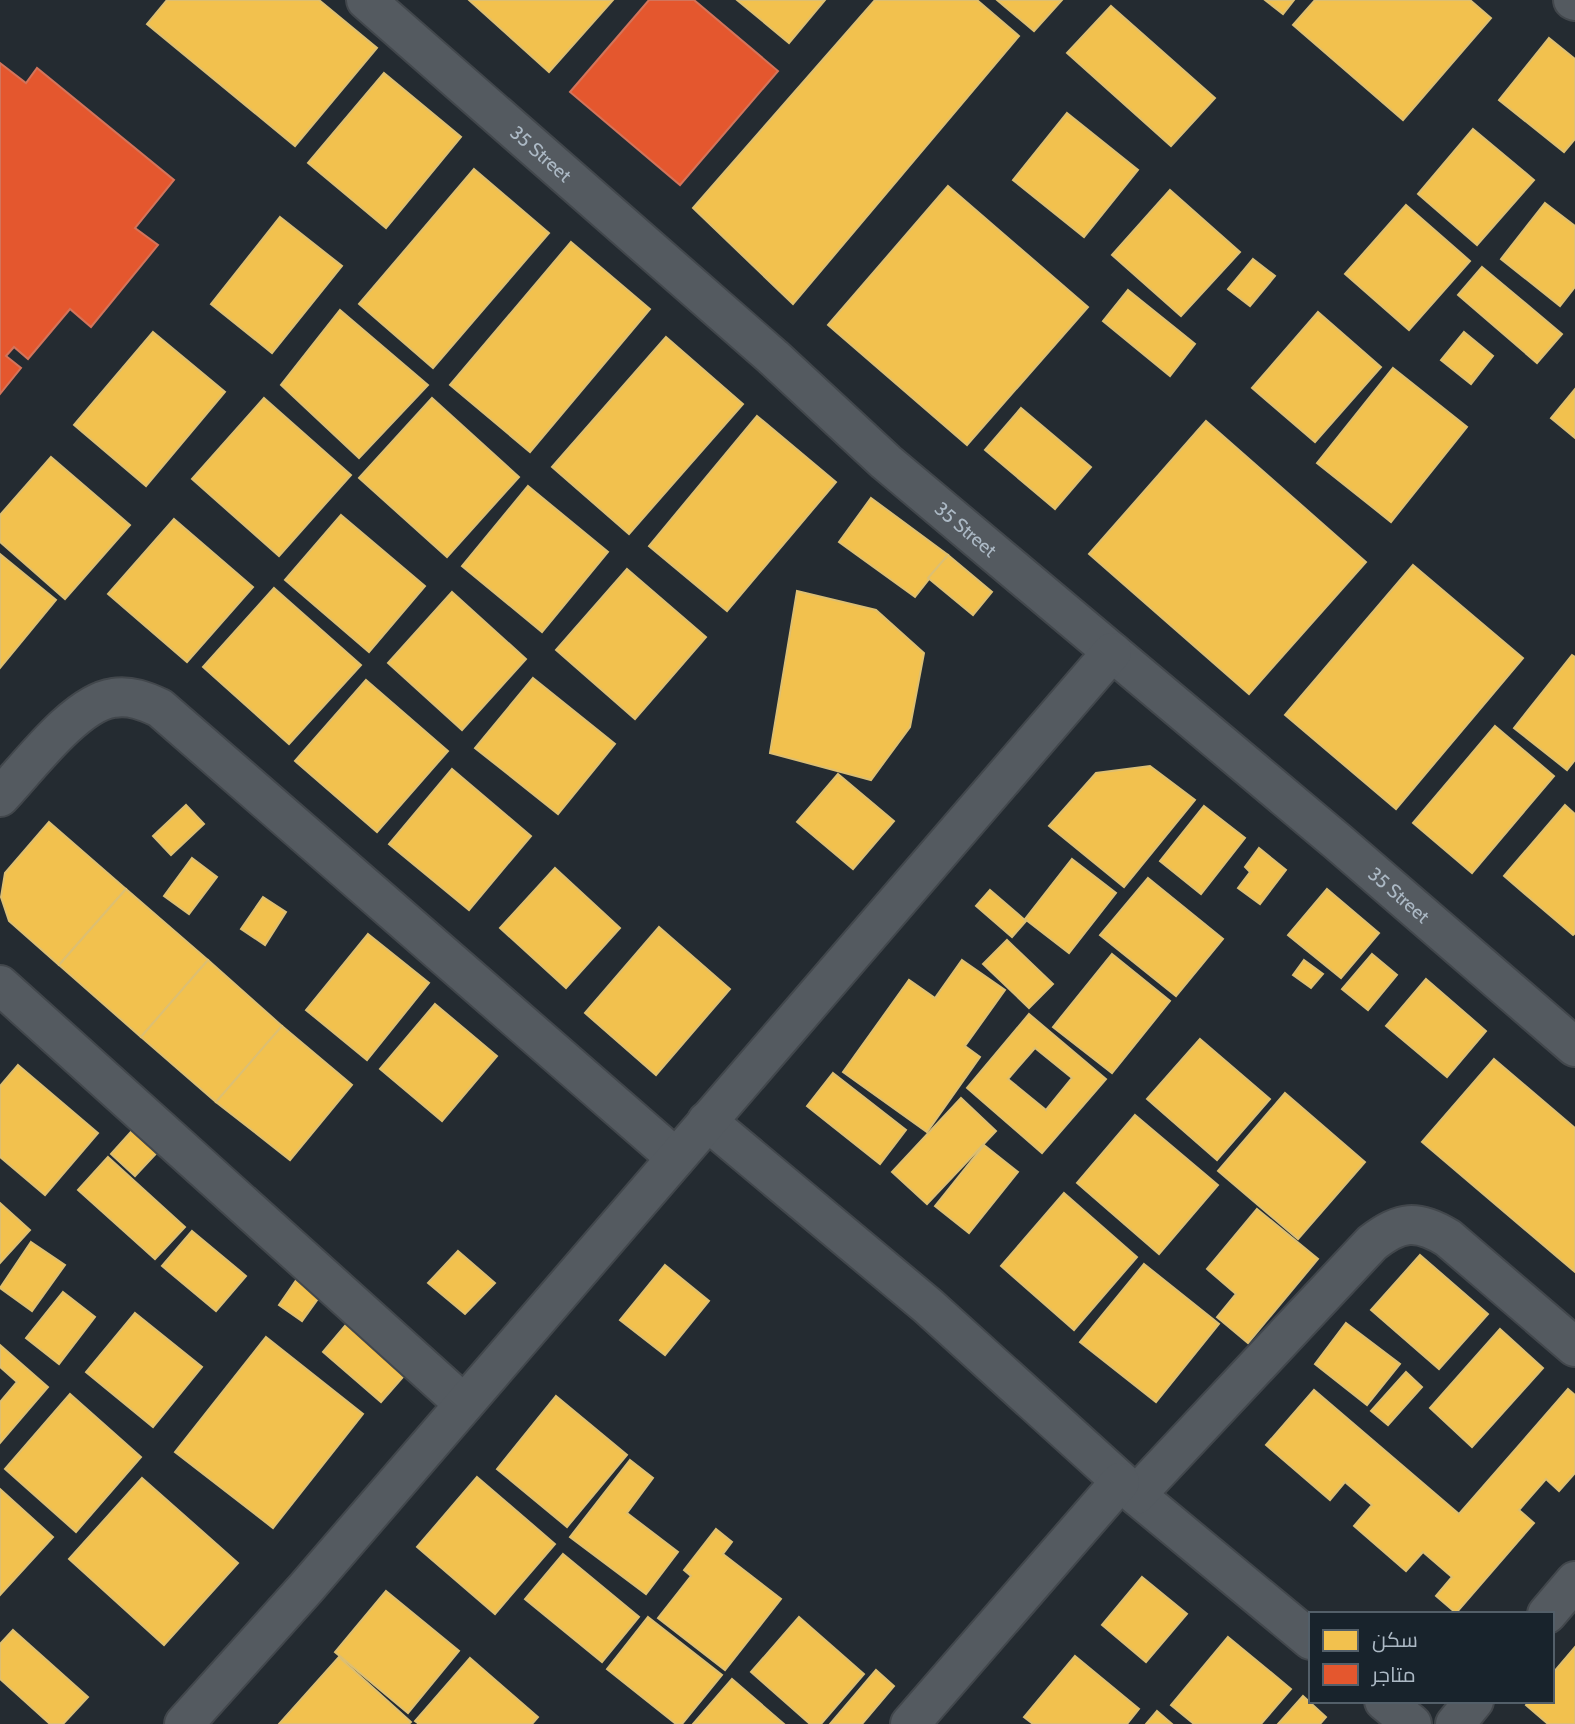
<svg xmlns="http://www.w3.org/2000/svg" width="1575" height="1724" viewBox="0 0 1575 1724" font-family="Cabin,Cairo,sans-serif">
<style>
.homes{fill:#f2c14e;stroke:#ddbf72;stroke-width:2;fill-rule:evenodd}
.shops{fill:#e4572e;stroke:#d3745b;stroke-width:2}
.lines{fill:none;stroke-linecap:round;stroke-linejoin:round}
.minor-casing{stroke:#42474c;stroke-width:42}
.minor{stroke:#545a60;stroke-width:38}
.labels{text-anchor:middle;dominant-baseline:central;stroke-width:7;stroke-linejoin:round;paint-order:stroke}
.street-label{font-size:19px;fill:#acb9c5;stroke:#18232c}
</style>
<rect width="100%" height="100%" fill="#242b31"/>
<g class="homes">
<path d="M167 0H319L377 48 295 146 147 24Z"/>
<path d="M469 0H613L549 72Z"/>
<path d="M737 0H825L789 43Z"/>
<path d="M875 0H977L1019 36 793 304 693 208Z"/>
<path d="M997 0H1062L1034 31Z"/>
<path d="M1265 0H1294L1283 14Z"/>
<path d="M1315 0H1470L1491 18 1403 120 1293 25Z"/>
<path d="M1111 6 1215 98 1171 146 1067 53Z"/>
<path d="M1549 38 1575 59V139L1564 152 1499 100Z"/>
<path d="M384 73 461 137 386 228 308 163Z"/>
<path d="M1067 113 1138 170 1084 237 1013 180Z"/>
<path d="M1473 129 1534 180 1477 245 1418 194Z"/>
<path d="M474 169 549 233 433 368 359 304Z"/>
<path d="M948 186 1088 307 967 445 828 325Z"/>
<path d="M1170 190 1240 252 1181 316 1112 255Z"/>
<path d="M1545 203 1575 226V287L1560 306 1501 259Z"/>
<path d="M1406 205 1470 261 1409 330 1345 274Z"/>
<path d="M280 217 342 266 272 353 211 304Z"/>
<path d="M571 242 650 309 530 452 450 385Z"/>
<path d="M1253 259 1275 276 1250 306 1228 289Z"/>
<path d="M1482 267 1562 334 1537 363 1458 295Z"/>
<path d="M1128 290 1195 344 1170 376 1103 321Z"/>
<path d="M340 310 428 385 359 458 281 385Z"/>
<path d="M1318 312 1381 367 1315 442 1252 388Z"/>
<path d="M153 332 225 392 146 486 74 425Z"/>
<path d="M1464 332 1493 356 1471 384 1441 360Z"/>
<path d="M666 337 743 404 629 534 552 467Z"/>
<path d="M1393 368 1467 427 1391 522 1317 463Z"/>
<path d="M1575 389V438L1551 418Z"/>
<path d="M264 398 351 475 279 556 192 479Z"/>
<path d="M432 398 519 477 447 557 359 478Z"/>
<path d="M1021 408 1091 467 1055 509 985 450Z"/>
<path d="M757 416 836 482 727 611 649 546Z"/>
<path d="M1206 421 1366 562 1249 694 1089 554Z"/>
<path d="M51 457 130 525 65 599 0 542V515Z"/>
<path d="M528 486 608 552 542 632 462 566Z"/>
<path d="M871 498 948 555 915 597 839 542Z"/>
<path d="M341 515 425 586 369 652 285 580Z"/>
<path d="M174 519 253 587 187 662 108 594Z"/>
<path d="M0 554 56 600 0 668Z"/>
<path d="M948 555 992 592 973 615 928 578Z"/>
<path d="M1413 565 1523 658 1396 809 1285 715Z"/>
<path d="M627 569 706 637 635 719 556 650Z"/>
<path d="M274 588 361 665 289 744 203 667Z"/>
<path d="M797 591 876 610 924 653 910 727 871 780 770 753Z"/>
<path d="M452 592 526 659 462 730 388 663Z"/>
<path d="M1572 655 1575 657V760L1567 770 1514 728Z"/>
<path d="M533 678 615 744 558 814 475 748Z"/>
<path d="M366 680 448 751 377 832 295 761Z"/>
<path d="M1495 726 1554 776 1472 873 1413 823Z"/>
<path d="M1150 766 1195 800 1124 887 1049 826 1096 773Z"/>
<path d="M452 769 531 836 469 910 389 844Z"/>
<path d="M838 774 894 821 853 869 797 822Z"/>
<path d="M186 805 204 824 171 855 153 836Z"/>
<path d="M1565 805 1575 814V933L1573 935 1504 876Z"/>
<path d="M1204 806 1245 838 1201 894 1160 861Z"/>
<path d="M49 822 126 889 59 965 9 921 1 897 5 873Z"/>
<path d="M1259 848 1286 870 1260 904 1238 888 1250 872 1245 867Z"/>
<path d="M192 858 217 877 189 914 164 896Z"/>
<path d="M1072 859 1116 893 1069 953 1025 919Z"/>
<path d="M555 868 620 928 566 988 500 928Z"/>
<path d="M1148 878 1223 939 1176 996 1100 935Z"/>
<path d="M126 889 208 960 141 1037 59 965Z"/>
<path d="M1327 889 1379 933 1341 978 1288 935Z"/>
<path d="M990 890 1026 921 1012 937 976 906Z"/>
<path d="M263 897 286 912 265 945 241 929Z"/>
<path d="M659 927 730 989 656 1075 585 1013Z"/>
<path d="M368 934 429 983 367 1060 306 1010Z"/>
<path d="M1007 940 1053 984 1029 1008 983 964Z"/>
<path d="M1112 954 1170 1001 1112 1073 1053 1027Z"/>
<path d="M1372 954 1397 975 1368 1010 1342 989Z"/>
<path d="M208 960 282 1026 216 1102 141 1037Z"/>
<path d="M962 960 1005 990 965 1046 980 1057 927 1132 843 1072 909 980 935 998Z"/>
<path d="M1304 960 1323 974 1311 988 1293 975Z"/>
<path d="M1426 979 1486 1031 1447 1077 1386 1026Z"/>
<path d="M435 1004 497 1056 442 1121 380 1069Z"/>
<path d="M1029 1014 1106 1079 1042 1153 967 1088ZM1035 1048 1072 1078 1046 1110 1008 1079Z"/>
<path d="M282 1026 352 1085 290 1160 216 1102Z"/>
<path d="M1200 1039 1270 1099 1217 1160 1147 1099Z"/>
<path d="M1494 1059 1575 1128V1272L1422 1142Z"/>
<path d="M18 1065 98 1133 45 1195 0 1157V1086Z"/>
<path d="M833 1073 906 1130 880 1164 807 1106Z"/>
<path d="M1285 1093 1365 1162 1298 1239 1218 1171Z"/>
<path d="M961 1098 996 1131 927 1204 892 1172Z"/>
<path d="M1135 1115 1218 1185 1159 1254 1077 1183Z"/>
<path d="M139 1123 164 1145 135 1176 111 1154Z"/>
<path d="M984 1145 1018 1172 969 1233 935 1206Z"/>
<path d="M108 1157 185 1227 155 1259 78 1190Z"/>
<path d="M1064 1193 1137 1257 1074 1330 1001 1266Z"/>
<path d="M0 1203 30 1230 0 1263Z"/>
<path d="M1257 1209 1318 1259 1248 1343 1217 1317 1236 1294 1207 1269Z"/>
<path d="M192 1231 246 1276 216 1311 162 1266Z"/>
<path d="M31 1242 65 1265 32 1311 0 1288Z"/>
<path d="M458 1251 495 1283 465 1314 428 1283Z"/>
<path d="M1420 1255 1488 1314 1439 1369 1371 1310Z"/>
<path d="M1144 1264 1219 1324 1156 1402 1080 1342Z"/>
<path d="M665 1265 709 1301 665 1355 620 1320Z"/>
<path d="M297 1279 320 1296 302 1321 279 1305Z"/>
<path d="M63 1292 95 1317 59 1364 26 1338Z"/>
<path d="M135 1313 202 1367 153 1427 86 1372Z"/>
<path d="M350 1320 409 1370 381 1402 323 1352Z"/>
<path d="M1346 1323 1400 1364 1367 1405 1315 1364Z"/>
<path d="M1500 1329 1543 1368 1472 1447 1430 1408Z"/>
<path d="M266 1337 363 1414 273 1528 175 1452Z"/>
<path d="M0 1345 48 1387 0 1443V1402L17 1382 0 1367Z"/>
<path d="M1406 1372 1422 1387 1388 1425 1371 1411Z"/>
<path d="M1568 1389 1575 1395V1473L1559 1491 1546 1479 1519 1510 1534 1523 1456 1613 1436 1596 1452 1577 1423 1552 1406 1571 1354 1526 1372 1505 1345 1482 1330 1500 1266 1445 1314 1390 1459 1514Z"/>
<path d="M70 1394 141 1457 76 1532 5 1469Z"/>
<path d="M556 1396 627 1455 567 1527 497 1469Z"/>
<path d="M630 1460 653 1478 627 1513 678 1552 646 1594 570 1537Z"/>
<path d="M477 1477 555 1544 495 1614 417 1547Z"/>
<path d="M142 1478 238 1563 164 1645 69 1559Z"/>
<path d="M0 1489 53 1537 0 1595Z"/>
<path d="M716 1529 732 1542 723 1554 781 1599 725 1670 658 1618 691 1576 684 1570Z"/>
<path d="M563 1554 639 1617 602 1662 525 1599Z"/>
<path d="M1142 1577 1187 1614 1146 1662 1102 1625Z"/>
<path d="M386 1591 459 1651 408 1713 335 1652Z"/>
<path d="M648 1617 722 1675 682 1724H676L607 1669Z"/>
<path d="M799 1617 864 1674 821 1724H810L751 1672Z"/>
<path d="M13 1630 88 1697 63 1724H50L0 1679V1644Z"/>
<path d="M1228 1637 1291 1689 1261 1724H1194L1171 1705Z"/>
<path d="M1575 1647V1724H1548L1526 1705 1529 1701H1552V1674Z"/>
<path d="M1075 1656 1139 1709 1127 1724H1033L1024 1717Z"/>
<path d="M339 1657 411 1722 409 1724H279Z"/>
<path d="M470 1658 538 1717 532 1724H419L415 1721Z"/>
<path d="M876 1670 894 1686 862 1724H830Z"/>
<path d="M732 1679 784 1724H693Z"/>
<path d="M1303 1696 1326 1717 1320 1724H1278Z"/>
<path d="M1157 1711 1172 1724H1146Z"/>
</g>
<g class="shops">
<path d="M649 0H694L778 71 680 185 570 92Z"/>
<path d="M0 63 26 83 37 68 174 180 135 228 158 245 91 327 70 309 28 359 14 347 6 356 21 368 0 394Z"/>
</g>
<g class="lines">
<g class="minor-casing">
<g id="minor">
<path id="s1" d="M366 0 773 357 886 462 1338 842 1575 1047"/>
<path d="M1573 0 1575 1"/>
<path d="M0 797C26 770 75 703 113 698 130 695 145 701 160 708L676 1158"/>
<path d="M0 985 464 1404"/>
<path d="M707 1121 928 1306 1136 1495 1311 1640"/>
<path d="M1136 1495 1372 1243C1400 1221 1417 1219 1448 1238L1575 1347"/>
<path d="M1547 1614 1575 1581"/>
<path d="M1384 1701 1412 1724"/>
<path d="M184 1724 306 1588 1112 652"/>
<path d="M910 1724 1120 1482"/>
<path d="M1455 1724 1474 1701"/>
</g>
</g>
<use href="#minor" class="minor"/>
</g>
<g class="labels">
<g class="street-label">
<text stroke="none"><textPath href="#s1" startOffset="233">35 Street</textPath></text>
<text stroke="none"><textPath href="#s1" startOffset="800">35 Street</textPath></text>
<text stroke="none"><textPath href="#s1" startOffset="1367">35 Street</textPath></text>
</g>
</g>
<rect x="1309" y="1612" width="245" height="91" fill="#18232c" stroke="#535f69" stroke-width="2"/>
<rect x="1323" y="1630" width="35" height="21" fill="#f2c14e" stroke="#535f69" stroke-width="2"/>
<text x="1372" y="1647" font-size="21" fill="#acb9c5">سكن</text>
<rect x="1323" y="1664" width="35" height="21" fill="#e4572e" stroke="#535f69" stroke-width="2"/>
<text x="1372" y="1682" font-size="21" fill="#acb9c5">متاجر</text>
</svg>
